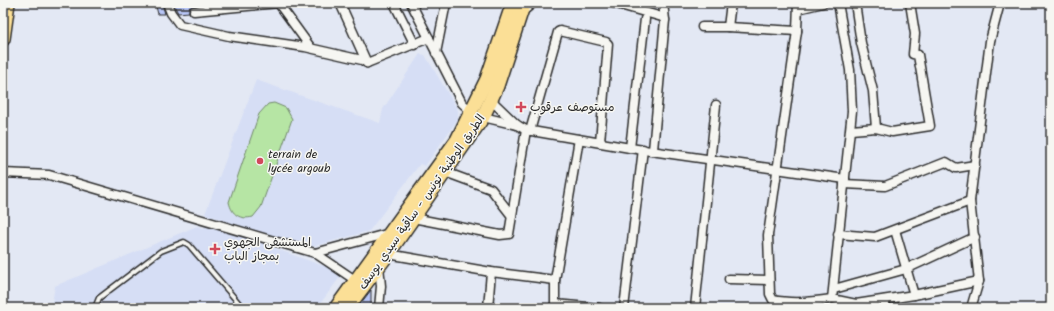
<svg xmlns="http://www.w3.org/2000/svg" width="1054" height="311" viewBox="0 0 1054 311" font-family="Kalam,'Playpen Sans Arabic',sans-serif">
<style>
.built{fill:#d6def5}
.green{fill:#b6e5a4;stroke:#708868}
.building{fill:#b8c6f7;stroke:#2b2b2b}
.lines{fill:none;stroke-linecap:round;stroke-linejoin:round}
.lane-casing{stroke:#2b2b2b;stroke-width:7}
.street-casing{stroke:#2b2b2b;stroke-width:11}
.primary-casing{stroke:#2b2b2b;stroke-width:16}
.lane{stroke:#f6f6f2;stroke-width:4}
.street{stroke:#f6f6f2;stroke-width:8}
.primary{stroke:#fbdf96;stroke-width:13}
.poi-dot{fill:#d1495b;stroke:#f6f6f2;stroke-width:1.5}
.labels{text-anchor:middle;dominant-baseline:central;stroke-width:3;stroke-linejoin:round;paint-order:stroke}
.poi-label{font-size:12px;fill:#2b2b2b;stroke:#f6f6f2;text-anchor:start}
.street-label{font-size:12px;fill:#2b2b2b;stroke:#f6f6f2}
</style>
<rect width="100%" height="100%" fill="#e3e8f4"/>
<filter id="ink" filterUnits="userSpaceOnUse"><feTurbulence type="fractalNoise" baseFrequency=".025" numOctaves="2"/><feDisplacementMap in="SourceGraphic" scale="8" xChannelSelector="R" yChannelSelector="G"/><feConvolveMatrix kernelMatrix="1 2 1 2 8 2 1 2 1" color-interpolation-filters="sRGB"/></filter>
<g filter="url(#ink)">
<g class="built">
<path d="M420 54 425 55 458 110V119L425 166 420 164 369 231 307 248 205 214 256 80 380 123 383 109Z"/>
<path d="M210 225 343 273 317 308H51L55 286 197 226 203 228Z"/>
</g>
<path class="green" d="M274 103 286 108 292 119 261 207 253 217C240 220 232 215 229 202L259 114 268 104Z"/>
<g class="building">
<path d="M155 3H162L165 14H158Z"/>
<path d="M173 3H220L193 6 189 8V12L178 13Z"/>
<path d="M371 290V308H357Z"/>
</g>
<g class="lines">
<g class="lane-casing">
<path id="lane" d="M95 308 99 298 161 251 184 242 189 245 243 308"/>
</g>
<g class="street-casing">
<g id="street">
<path d="M167 3 171 13 180 25 229 36 305 47 362 60 367 63"/>
<path d="M340 3 367 63"/>
<path d="M394 3 415 45"/>
<path d="M411 3 462 103 472 112"/>
<path d="M613 3 662 17 665 20"/>
<path d="M731 3 728 27 797 31"/>
<path d="M798 3 797 31 768 235 770 294 773 300C792 304 813 302 832 299"/>
<path d="M838 3 850 70 852 111 832 299 856 304 914 295 979 281"/>
<path d="M855 3 861 43 873 91 876 128"/>
<path d="M279 4 311 48"/>
<path d="M798 9 823 3"/>
<path d="M194 11 279 3"/>
<path d="M521 13 533 3"/>
<path d="M702 27H728"/>
<path d="M436 53 446 3"/>
<path d="M367 63 429 38"/>
<path d="M491 100 517 125 526 130 630 148 845 179"/>
<path d="M483 117 517 125"/>
<path d="M851 130 876 128 892 132 930 126 918 55 913 54 915 34 910 3"/>
<path d="M530 131 558 32 560 31 606 42 608 44 600 142"/>
<path d="M630 148 645 19"/>
<path d="M653 150 665 20 663 3"/>
<path d="M445 172 491 189 512 216"/>
<path d="M3 173 49 175 315 253 355 280"/>
<path d="M844 184 885 186 946 162 956 168 975 165"/>
<path d="M413 218 500 235 509 234 526 130"/>
<path d="M895 230 914 295"/>
<path d="M838 234 875 237 970 201"/>
<path d="M315 253 390 233"/>
<path d="M388 254 491 272 555 280"/>
<path d="M729 279 769 280"/>
<path d="M834 289 906 269 975 237"/>
<path d="M884 300 886 308"/>
<path d="M555 304 599 308"/>
<path d="M379 308 381 286 379 266"/>
<path d="M488 308 491 272"/>
<path d="M555 308V280L579 139"/>
<path d="M624 308 643 149"/>
<path d="M695 308 716 105"/>
<path d="M971 308 979 281 970 201 990 41 1000 3"/>
</g>
</g>
<g class="primary-casing">
<g id="primary">
<path d="M3 39 8 3"/>
<path d="M336 308 457 140 487 79 513 3"/>
<path d="M347 308 388 254 483 117 497 86 524 3"/>
</g>
</g>
<use href="#lane" class="lane"/>
<use href="#street" class="street"/>
<use href="#primary" class="primary"/>
</g>
</g>
<g class="poi-dot">
<path d="M519 101h4v4h4v4h-4v4h-4v-4h-4v-4h4z"/>
<circle cx="260" cy="161" r="4"/>
<path d="M213 243h4v4h4v4h-4v4h-4v-4h-4v-4h4z"/>
</g>
<g class="labels">
<g class="poi-label">
<text x="530" y="107">مستوصف عرقوب</text>
<text x="268" y="154">terrain de<tspan x="268" dy="14">lycée argoub</tspan></text>
<text x="224" y="242">المستشفى الجهوي<tspan x="224" dy="14">بمجاز الباب</tspan></text>
</g>
<g class="street-label">
<text transform="translate(422 202) rotate(-55)">الطريق الوطنية تونس - ساقية سيدي يوسف</text>
</g>
</g>
<rect width="1054" height="311" fill="none" stroke="#f6f6f2" stroke-width="16"/>
<rect x="8" y="8" width="1038" height="295" fill="none" stroke="#2b2b2b" stroke-width="1.5" filter="url(#ink)"/>
</svg>
